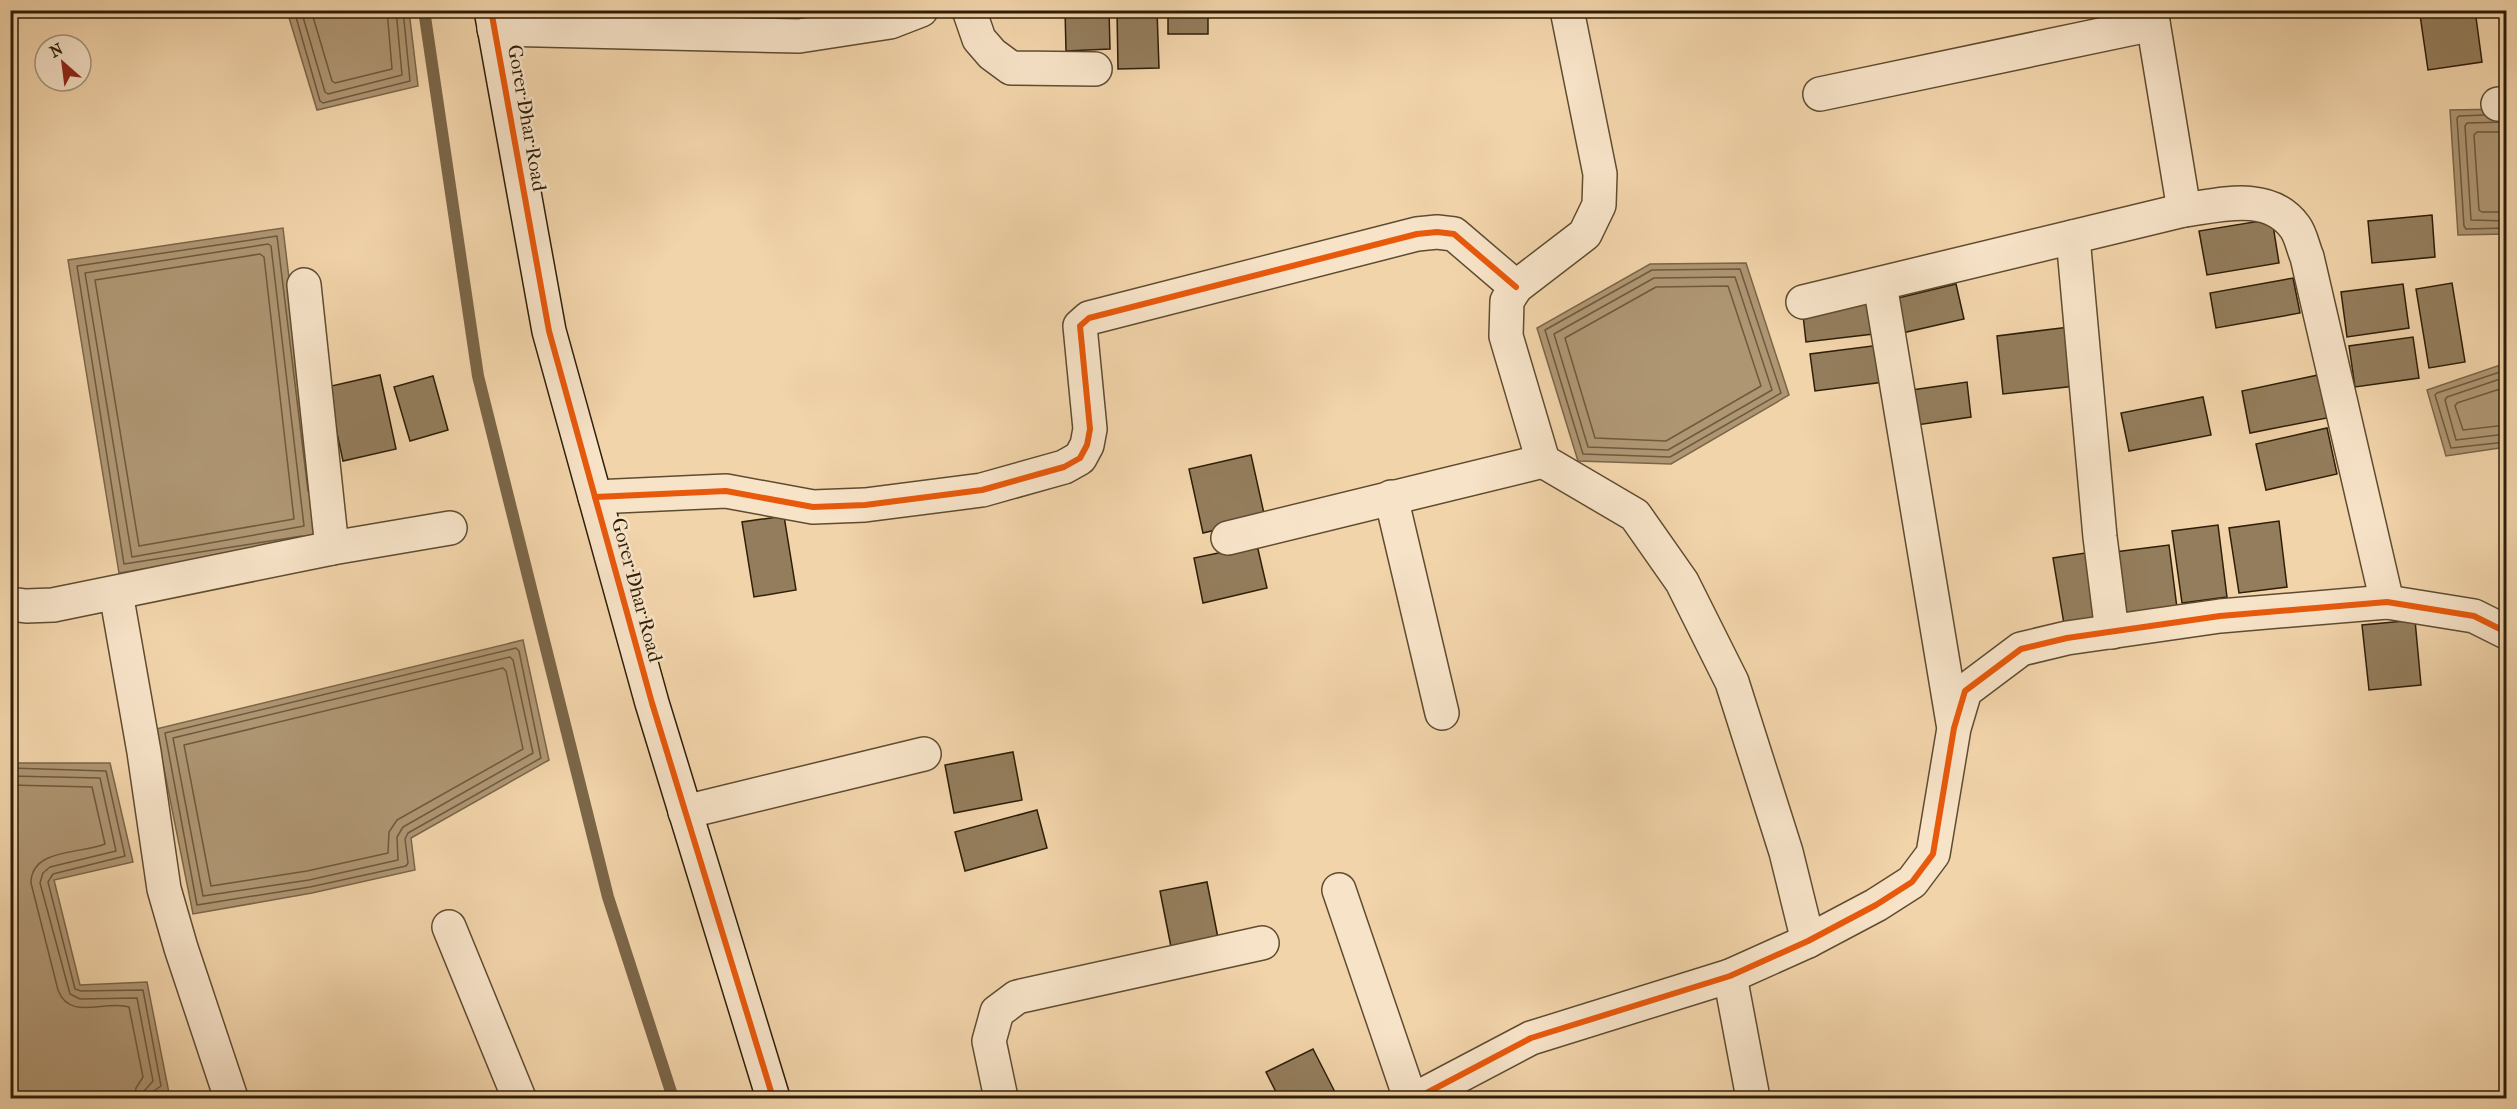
<svg xmlns="http://www.w3.org/2000/svg" width="2517" height="1109" viewBox="0 0 2517 1109" font-family="'IM FELL French Canon',serif">
<style>
.water{fill:#af9673;stroke:#7b6648;stroke-width:1.5}
.lines{fill:none;stroke-linecap:round;stroke-linejoin:round}
.shore{stroke:#6e5a3d;stroke-width:1.5}
.stream{stroke:#7b6648;stroke-width:12}
.building{fill:#947d5c;stroke:#2e1e07;stroke-width:1.5}
.street-casing{stroke:#5f4c30;stroke-width:36}
.secondary-casing{stroke:#2e1e07;stroke-width:36}
.street{stroke:#f7e3c8;stroke-width:33}
.secondary{stroke:#f7e3c8;stroke-width:33}
.cycleway-casing{stroke:#f7e3c8;stroke-width:10}
.cycleway{stroke:#e8590c;stroke-width:6}
.labels{text-anchor:middle;dominant-baseline:central;stroke-width:5;stroke-linejoin:round;paint-order:stroke}
.street-label{font-size:20px;fill:#2e1e07;stroke:#f7e3c8}
</style>
<rect width="100%" height="100%" fill="#f2d4aa"/>
<filter id="stains"><feTurbulence type="fractalNoise" baseFrequency=".00333" numOctaves="4"/><feColorMatrix values="0 0 0 0 .2 0 0 0 0 .09 0 0 0 0 .02 0 0 0 .5 -.17"/></filter>
<radialGradient id="worn" r=".72"><stop offset=".6" stop-color="#630" stop-opacity="0"/><stop offset="1" stop-color="#630" stop-opacity=".3"/></radialGradient>
<g class="water">
<path d="M287 11H409L418 86 317 110Z"/>
<path d="M2506 109V234L2458 235 2450 110Z"/>
<path d="M283 228 320 539 119 573 68 260Z"/>
<path d="M1746 263 1789 395 1671 464 1578 461 1537 328 1650 264Z"/>
<path d="M2506 363V447L2446 456 2427 390Z"/>
<path d="M523 640 549 760 411 838 415 870 312 893 193 914 156 729Z"/>
<path d="M11 763H110L133 862 54 880 80 985 147 982 169 1093 146 1098H11Z"/>
</g>
<g class="lines">
<g class="shore">
<path d="M294 10 320 101 323 103 410 81 403 10"/>
<path d="M301 10 325 92 328 94 402 75 396 10"/>
<path d="M311 10 332 81 335 83 392 69 387 10"/>
<path d="M2484 115 2459 116 2457 118 2464 226 2466 229 2506 228"/>
<path d="M2506 122 2467 123 2465 126 2471 220 2506 221"/>
<path d="M2506 132H2477L2474 135 2479 210 2482 212H2506"/>
<path d="M268 244 271 246 304 526 132 557 85 273Z"/>
<path d="M260 254 264 257 294 519 139 546 95 280Z"/>
<path d="M1740 269 1781 393 1670 457 1583 454 1545 330 1652 270Z"/>
<path d="M1735 277 1772 390 1668 450 1588 447 1554 334 1654 278Z"/>
<path d="M1728 286 1761 386 1666 441 1595 438 1565 338 1656 287Z"/>
<path d="M2506 370 2437 393 2435 395 2451 448 2506 442"/>
<path d="M2506 377 2447 397 2445 400 2456 440 2506 434"/>
<path d="M2506 387 2457 403 2455 406 2463 430 2506 425"/>
<path d="M302 536 124 564 77 266 277 236 308 491"/>
<path d="M516 648 519 651 541 758 408 833 405 839 408 863 406 866 310 887 197 905 165 733Z"/>
<path d="M510 657 513 660 533 753 403 827 397 837 398 860 309 880 203 896 173 738Z"/>
<path d="M503 668 506 671 523 749 397 820 389 832 388 853 307 871 211 886 184 745Z"/>
<path d="M10 768 106 771 125 856 53 874 48 882 75 989 81 991 143 990 161 1086 152 1092 151 1098"/>
<path d="M10 776 100 778 116 851 50 867 43 873 40 883 70 994 80 999 137 998 153 1081 145 1090 143 1098"/>
<path d="M10 785 92 787 105 844C82 854 31 848 31 883L58 990C70 1022 106 999 129 1007L143 1077 136 1088 134 1098"/>
</g>
<path class="stream" d="M424 10 478 376 608 897 673 1098"/>
</g>
<g class="building">
<path d="M1065 10H1109L1110 49 1066 51Z"/>
<path d="M1117 10H1157L1159 68 1118 69Z"/>
<rect x="1168" y="10" width="40" height="24"/>
<path d="M2452 10H2475L2482 62 2428 70 2420 15Z"/>
<path d="M2502 41H2506V85L2505 86Z"/>
<path d="M2432 215 2435 257 2372 263 2368 221Z"/>
<path d="M2272 219 2279 263 2207 275 2199 231Z"/>
<path d="M2293 278 2300 313 2216 328 2210 293Z"/>
<path d="M2452 283 2465 362 2429 368 2416 289Z"/>
<path d="M1956 284 1964 319 1902 333 1894 299Z"/>
<path d="M2403 284 2409 328 2347 337 2341 292Z"/>
<path d="M1879 298 1882 333 1806 342 1802 306Z"/>
<path d="M2069 327 2076 386 2003 394 1997 336Z"/>
<path d="M2413 337 2419 378 2355 387 2349 346Z"/>
<path d="M1880 345 1884 382 1815 391 1810 354Z"/>
<path d="M2323 374 2332 417 2250 433 2242 391Z"/>
<path d="M380 375 396 449 343 461 327 387Z"/>
<path d="M433 376 448 430 410 441 394 387Z"/>
<path d="M1967 382 1971 417 1910 426 1905 391Z"/>
<path d="M2203 397 2211 435 2129 451 2121 413Z"/>
<path d="M2327 428 2337 474 2266 490 2256 444Z"/>
<path d="M1251 455 1265 518 1203 533 1189 469Z"/>
<path d="M784 516 796 590 754 597 742 522Z"/>
<path d="M2279 521 2287 587 2239 593 2229 528Z"/>
<path d="M2218 525 2227 597 2182 603 2172 531Z"/>
<path d="M1257 545 1267 588 1203 603 1194 558Z"/>
<path d="M2169 545 2177 608 2116 617 2107 553Z"/>
<path d="M2092 552 2103 617 2064 624 2053 558Z"/>
<path d="M2415 620 2421 685 2369 690 2362 625Z"/>
<path d="M1013 752 1022 800 954 813 945 765Z"/>
<path d="M1037 810 1047 848 965 871 955 832Z"/>
<path d="M1207 882 1219 943 1172 952 1160 891Z"/>
<path d="M1313 1049 1337 1096 1332 1098H1279L1266 1072Z"/>
</g>
<g class="lines">
<g class="street-casing">
<g id="street">
<path d="M969 10 979 39 992 54 1011 68 1095 69"/>
<path d="M1567 10 1600 174 1599 205 1585 234 1516 287 1507 301 1506 336 1543 461 1635 515 1682 582 1732 682 1786 852 1808 941"/>
<path d="M494 29 799 36 890 22 921 10"/>
<path d="M1820 94 2153 24"/>
<path d="M2498 104 2506 103"/>
<path d="M2184 210C2221 205 2269 191 2295 227 2301 235 2303 248 2307 257L2387 602"/>
<path d="M2073 237 2100 537 2112 632"/>
<path d="M1880 284 1953 723"/>
<path d="M304 285 332 548"/>
<path d="M1803 302 2184 210 2151 10"/>
<path d="M595 497 726 491 813 507 865 505 982 490 1064 467 1080 458 1087 445 1090 429 1080 326 1089 318 1417 234 1437 232 1454 234 1516 287"/>
<path d="M1391 497 1442 713"/>
<path d="M1228 538 1543 461"/>
<path d="M116 593 144 752 164 889 181 948 231 1098"/>
<path d="M10 604 26 606 53 605 332 548 450 528"/>
<path d="M685 812 924 754"/>
<path d="M1339 890 1410 1098"/>
<path d="M449 927 519 1098"/>
<path d="M1730 976 1753 1098"/>
<path d="M1001 1098 989 1041 997 1012 1017 997 1262 943"/>
<path d="M1417 1098 1531 1038 1730 976 1808 941 1876 905 1912 882 1933 854 1954 728 1965 691 2021 649 2067 638 2220 616 2387 602 2474 616 2506 632"/>
</g>
</g>
<g class="secondary-casing">
<path id="secondary" d="M491 10 549 331 652 703 773 1098"/>
</g>
<use href="#street" class="street"/>
<use href="#secondary" class="secondary"/>
<g class="cycleway-casing">
<g id="cycleway">
<path d="M491 10 549 331 652 703 773 1098"/>
<path d="M595 497 726 491 813 507 865 505 982 490 1064 467 1080 458 1087 445 1090 429 1080 326 1089 318 1417 234 1437 232 1454 234 1516 287"/>
<path d="M1417 1098 1531 1038 1730 976 1808 941 1876 905 1912 882 1933 854 1954 728 1965 691 2021 649 2067 638 2220 616 2387 602 2474 616 2506 632"/>
</g>
</g>
<use href="#cycleway" class="cycleway"/>
</g>
<g class="labels">
<g class="street-label">
<text transform="translate(527 118) rotate(80)">Gorer Dhar Road</text>
<text transform="translate(637 590) rotate(75)">Gorer Dhar Road</text>
</g>
</g>
<rect width="2517" height="1109" fill="none" stroke="#f2d4aa" stroke-width="36"/>
<rect x="12" y="12" width="2493" height="1085" fill="none" stroke="#2e1e07" stroke-width="3"/>
<rect x="18" y="18" width="2481" height="1073" fill="none" stroke="#2e1e07" stroke-width="1.5"/>
<g transform="translate(63 63) rotate(332)"><circle r="28" fill="#f7e3c8" stroke="#a7947b" stroke-width="1.5"/>
<path d="M0-4.5L10 22L0 15L-10 22Z" fill="#8f2418"/>
<text y="-9" font-size="16" font-weight="bold" text-anchor="middle" fill="#2e1e07">N</text>
</g>
<rect width="100%" height="100%" filter="url(#stains)"/>
<rect width="100%" height="100%" fill="url(#worn)"/>
</svg>
